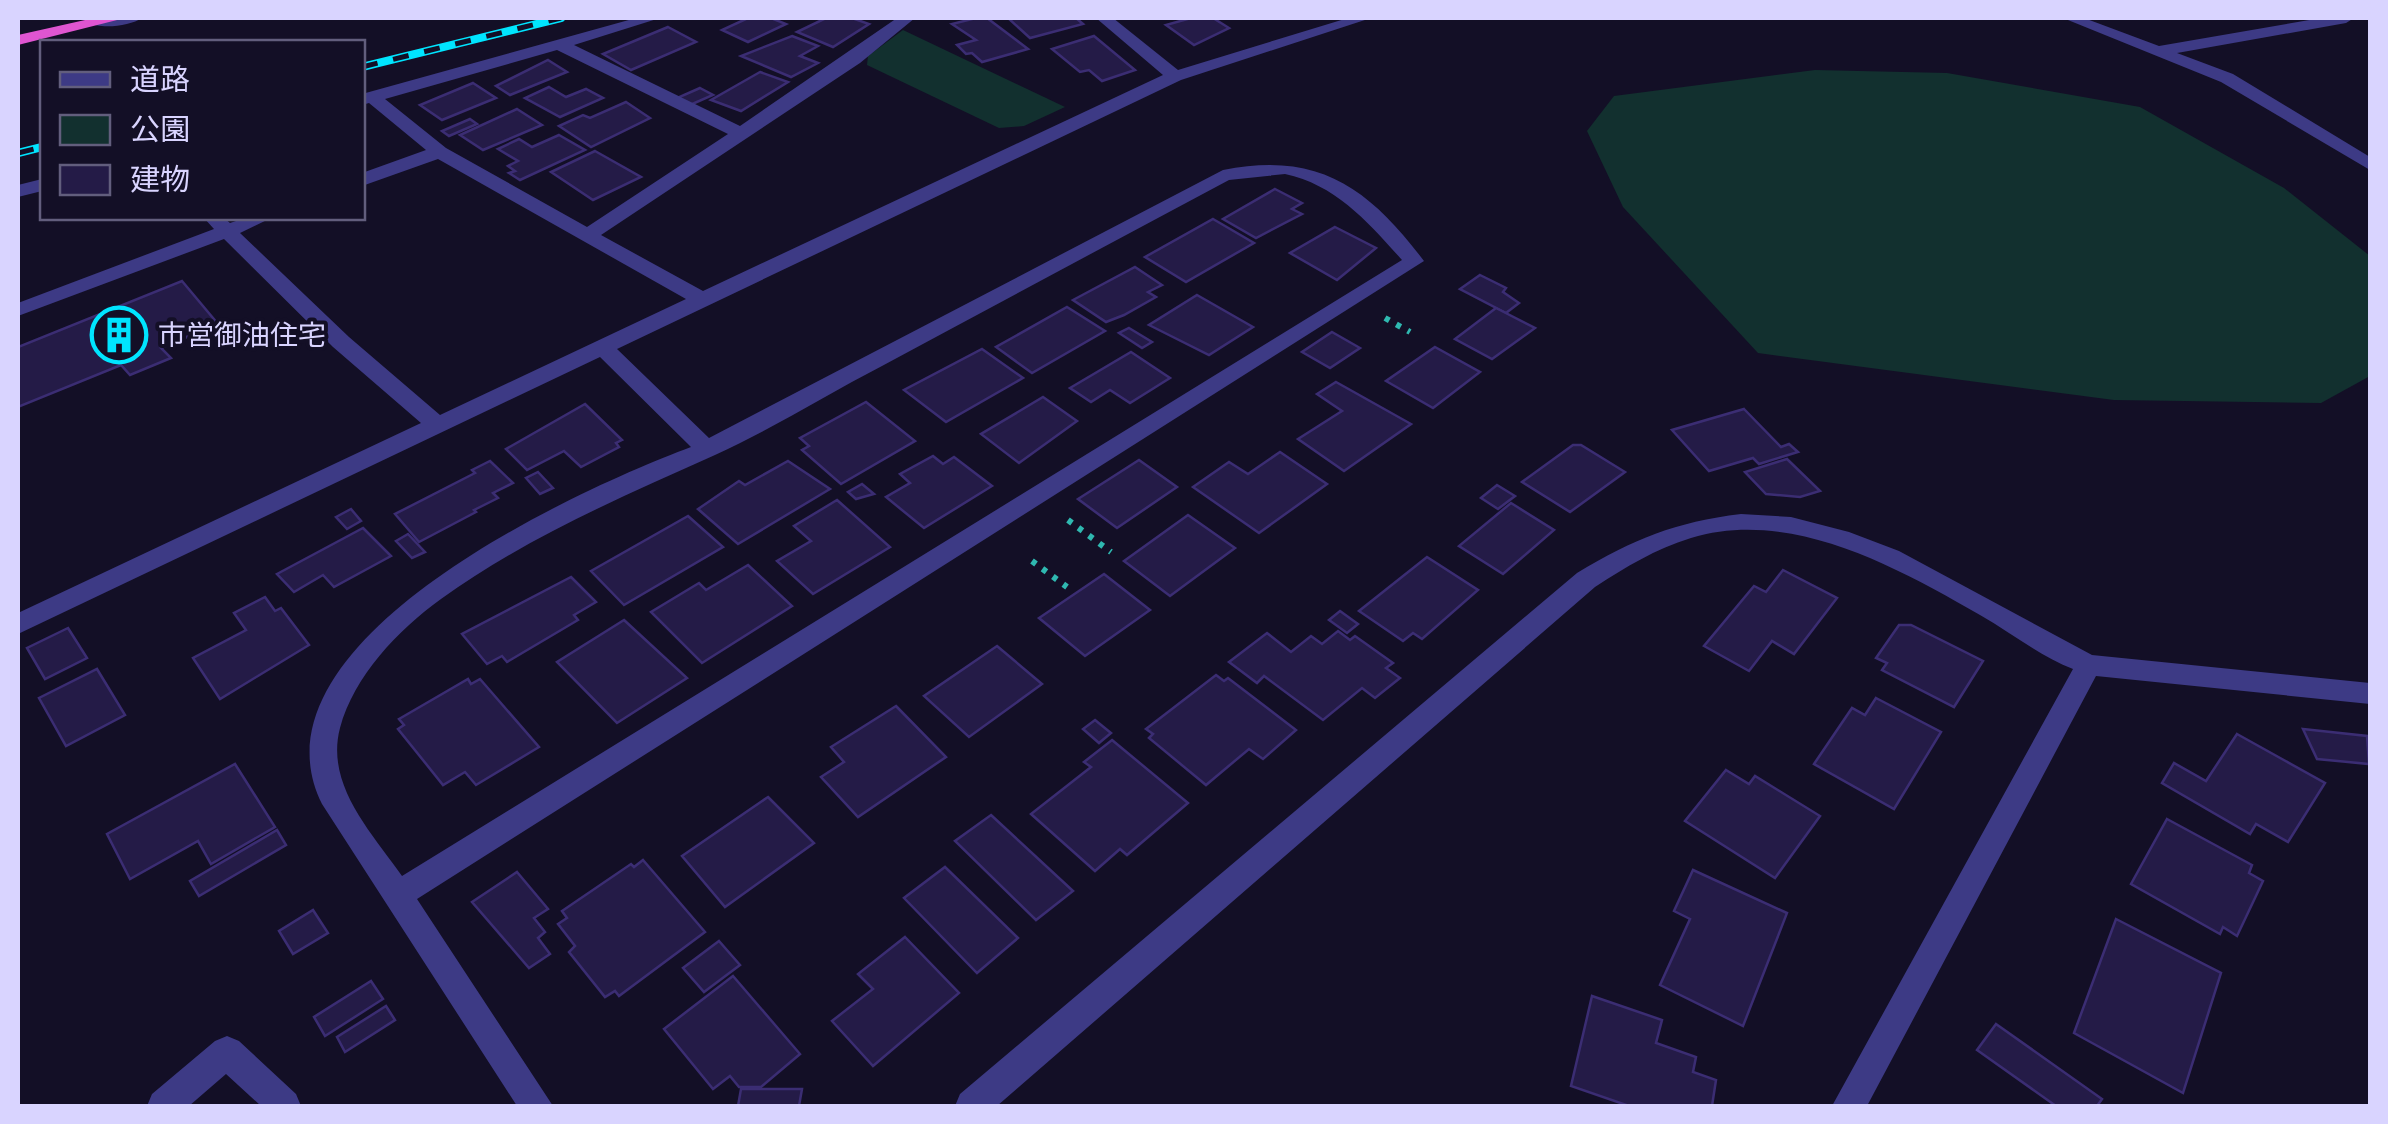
<svg xmlns="http://www.w3.org/2000/svg" width="2388" height="1124" viewBox="0 0 2388 1124" font-family="'DejaVu Sans','Noto Sans JP',sans-serif">
<style>
.green{fill:#12302f}
.building{fill:#241b47;stroke:#3b2d73;stroke-width:2.5}
.lines{fill:none;stroke-linecap:round;stroke-linejoin:round}
.path{stroke:#2fb8b0;stroke-width:6;stroke-dasharray:5 8;stroke-linecap:butt}
.minor{fill:#3d3a85;fill-rule:evenodd}
.trunk{fill:#e055d1;fill-rule:evenodd}
.rail-casing{stroke:#00e5ff;stroke-width:8}
.rail{stroke:#130f26;stroke-width:5;stroke-dasharray:16;stroke-linecap:butt}
.labels{text-anchor:middle;dominant-baseline:central;stroke-width:8;stroke-linejoin:round;paint-order:stroke}
.poi-label{font-size:28px;fill:#d9d4ff;stroke:#130f26;text-anchor:start}
</style>
<rect width="100%" height="100%" fill="#130f26"/>
<g class="green">
<path d="M903 30 1065 107 1024 126 999 128 867 65 868 56Z"/>
<path d="M1815 70 1947 73 2140 107 2284 188 2370 256V376L2321 403 2114 400 1758 353 1623 207 1587 131 1614 96Z"/>
</g>
<g class="building">
<path d="M748 18H771L786 24 748 42 722 30Z"/>
<path d="M826 18H852L869 24 833 47 797 32Z"/>
<path d="M976 18H987L1028 49 982 62 972 53 966 54 957 45 976 40 952 24Z"/>
<path d="M1008 18H1076L1083 24 1030 38Z"/>
<path d="M1191 18H1213L1229 28 1194 45 1166 25Z"/>
<path d="M668 27 696 42 631 70 603 54Z"/>
<path d="M792 36 818 46 800 56 818 63 791 77 741 56Z"/>
<path d="M1094 36 1135 70 1102 81 1089 70 1080 72 1052 49Z"/>
<path d="M548 60 567 72 510 95 496 86Z"/>
<path d="M760 72 788 82 741 111 711 100Z"/>
<path d="M473 83 496 98 442 120 420 105Z"/>
<path d="M549 87 566 97 586 89 603 98 560 117 525 98Z"/>
<path d="M700 88 713 95 690 105 677 98Z"/>
<path d="M626 102 650 118 591 147 559 126 583 115 590 118Z"/>
<path d="M517 109 542 125 483 150 460 135Z"/>
<path d="M470 119 477 124 449 136 442 131Z"/>
<path d="M559 135 585 150 520 180 509 173 515 171 508 166 518 161 498 149 519 139 532 147Z"/>
<path d="M595 151 641 177 593 200 551 172Z"/>
<path d="M1275 189 1302 203 1292 209 1302 214 1256 238 1223 219Z"/>
<path d="M1213 219 1254 243 1186 282 1145 257Z"/>
<path d="M1335 227 1376 248 1337 280 1290 253Z"/>
<path d="M1135 267 1162 285 1148 292 1156 297 1124 315 1106 322 1073 300Z"/>
<path d="M1480 275 1506 288 1503 292 1519 303 1506 313 1460 289Z"/>
<path d="M182 281 218 324 161 348 171 358 130 375 121 365 18 407V347Z"/>
<path d="M1197 295 1253 327 1209 355 1149 325Z"/>
<path d="M1067 307 1105 331 1032 373 996 347Z"/>
<path d="M1496 308 1535 328 1492 359 1455 339Z"/>
<path d="M1129 328 1152 342 1142 348 1119 333Z"/>
<path d="M1332 332 1360 348 1330 368 1302 352Z"/>
<path d="M1435 347 1480 372 1433 408 1386 381Z"/>
<path d="M982 349 1023 378 946 422 904 390Z"/>
<path d="M1131 352 1170 378 1130 403 1110 390 1091 402 1070 388Z"/>
<path d="M1336 382 1411 424 1344 471 1298 439 1342 411 1317 394Z"/>
<path d="M1043 397 1077 421 1019 463 981 434Z"/>
<path d="M866 402 915 441 841 484 802 450 809 446 800 438Z"/>
<path d="M585 404 622 440 616 443 619 447 581 467 564 451 527 470 506 449Z"/>
<path d="M1744 409 1781 447 1789 444 1798 452 1759 464 1753 458 1709 471 1672 430Z"/>
<path d="M1573 445H1581L1625 472 1570 512 1522 482Z"/>
<path d="M1280 452 1327 484 1259 533 1193 487 1229 462 1248 474Z"/>
<path d="M933 456 943 464 954 457 992 486 924 528 886 497 910 483 900 474Z"/>
<path d="M1787 459 1820 491 1800 497 1766 494 1745 472Z"/>
<path d="M1139 460 1177 487 1117 528 1078 499Z"/>
<path d="M490 461 513 483 493 493 498 498 474 510 476 512 419 542 395 514 475 473 472 470Z"/>
<path d="M788 461 830 489 738 544 698 509 739 481 745 485Z"/>
<path d="M538 472 553 488 540 494 526 478Z"/>
<path d="M862 484 874 494 856 499 848 492Z"/>
<path d="M1497 485 1515 496 1498 509 1481 498Z"/>
<path d="M837 500 890 547 813 594 777 561 811 541 794 526Z"/>
<path d="M1511 503 1554 530 1503 574 1459 546Z"/>
<path d="M351 509 361 521 347 529 336 517Z"/>
<path d="M1188 515 1235 548 1170 596 1124 561Z"/>
<path d="M688 516 723 547 624 605 591 571Z"/>
<path d="M363 528 391 556 334 587 323 575 294 592 277 574Z"/>
<path d="M408 534 425 552 412 558 396 541Z"/>
<path d="M1427 557 1478 590 1422 639 1413 633 1403 641 1359 611Z"/>
<path d="M748 565 792 606 702 663 651 612 699 583 706 590Z"/>
<path d="M1783 570 1837 598 1794 654 1772 641 1749 671 1704 646 1754 586 1766 592Z"/>
<path d="M1104 574 1150 610 1085 656 1039 618Z"/>
<path d="M571 577 596 602 574 615 578 620 507 662 502 656 487 664 462 634Z"/>
<path d="M265 597 275 611 281 608 309 645 220 699 193 658 246 630 234 613Z"/>
<path d="M1340 611 1358 624 1347 633 1329 620Z"/>
<path d="M624 620 687 678 617 723 557 662Z"/>
<path d="M1899 625H1911L1983 661 1954 707 1882 670 1887 663 1876 658Z"/>
<path d="M68 628 87 658 45 679 27 648Z"/>
<path d="M1338 631 1350 640 1355 636 1393 663 1386 668 1400 678 1375 698 1362 688 1323 720 1264 676 1257 683 1229 662 1267 633 1291 652 1311 636 1322 644Z"/>
<path d="M997 646 1042 684 969 737 924 696Z"/>
<path d="M97 669 125 715 66 746 39 698Z"/>
<path d="M1216 675 1224 681 1228 678 1296 730 1263 759 1249 749 1206 785 1149 738 1153 734 1146 729Z"/>
<path d="M468 679 471 684 480 679 539 747 476 785 465 772 443 785 398 729 404 725 399 719Z"/>
<path d="M1876 698 1941 732 1894 809 1814 764 1852 708 1865 715Z"/>
<path d="M896 706 946 757 858 817 821 777 844 762 831 747Z"/>
<path d="M1095 720 1111 733 1099 743 1083 729Z"/>
<path d="M2303 729 2367 736 2369 764 2317 759Z"/>
<path d="M2237 734 2325 783 2288 842 2256 824 2250 834 2162 783 2174 763 2206 781Z"/>
<path d="M1112 740 1188 803 1127 855 1120 849 1095 871 1031 814 1091 767 1084 762Z"/>
<path d="M235 764 275 827 211 864 198 841 130 879 107 834Z"/>
<path d="M1726 770 1749 784 1755 776 1820 816 1775 878 1685 821Z"/>
<path d="M768 797 814 843 725 907 682 856Z"/>
<path d="M991 815 1073 891 1036 920 955 841Z"/>
<path d="M2167 819 2252 865 2249 873 2263 881 2237 936 2223 927 2220 934 2131 884Z"/>
<path d="M277 830 286 845 199 896 190 881Z"/>
<path d="M643 860 705 932 619 996 615 991 605 997 569 952 575 946 558 924 567 918 562 911 631 864 634 867Z"/>
<path d="M945 867 1018 938 977 973 904 898Z"/>
<path d="M1693 870 1787 913 1743 1026 1660 985 1690 919 1674 911Z"/>
<path d="M517 872 548 909 534 918 545 932 538 938 550 954 529 968 472 902Z"/>
<path d="M313 910 328 933 293 954 279 931Z"/>
<path d="M2116 919 2221 973 2183 1093 2074 1033Z"/>
<path d="M905 937 959 993 873 1066 832 1021 873 989 858 974Z"/>
<path d="M719 941 740 965 704 992 683 968Z"/>
<path d="M733 976 800 1054 761 1087H739L730 1076 713 1089 664 1029Z"/>
<path d="M371 981 383 999 325 1036 314 1017Z"/>
<path d="M1592 996 1662 1020 1656 1043 1696 1057 1693 1072 1716 1080 1712 1106H1629L1571 1086Z"/>
<path d="M386 1006 395 1020 345 1052 337 1037Z"/>
<path d="M1996 1024 2102 1099 2097 1106H2056L1977 1050Z"/>
<path d="M741 1089H802L799 1106H738Z"/>
</g>
<g class="lines">
<g class="path">
<path d="M1385 318 1410 332"/>
<path d="M1068 520 1111 552"/>
<path d="M1032 561 1067 587"/>
</g>
<g class="minor">
<path d="M142 18C130 26 100 30 88 22L94 18Z"/>
<path d="M636 18H660L574 45 740 126 897 18H915L860 63 601 235 703 291 1163 75 1096 18H1113L1178 70 1348 18H1371L1181 80 617 349 709 438 1223 170C1318 151 1368 187 1424 261L417 899 553 1106H517L322 804C241 642 578 489 691 447L600 357 18 634V613L421 423 333 347 224 239 18 316V303L214 229 204 218H224L230 223 245 218H271L240 233 349 337 440 415 686 299 438 159 362 186V173L426 150 369 103 362 105V94ZM557 50 728 134 587 227 446 148 385 99ZM1285 174C1336 185 1368 222 1402 260L402 876C372 833 325 785 340 728 354 676 398 630 441 599 524 539 621 497 715 455 772 429 826 395 882 366 997 304 1113 242 1229 180Z"/>
<path d="M2063 18H2084L2159 46 2321 18H2354L2346 23 2177 53 2233 74 2370 157V170L2221 82Z"/>
<path d="M42 179V191L18 197V185Z"/>
<path d="M1741 514 1791 517 1849 532 1899 551 2092 655 2370 683V704L2096 676 1867 1106H1832L2073 669C2039 656 2012 633 1980 615 1896 567 1791 508 1691 538 1655 549 1626 567 1595 587L997 1106H955L960 1094 1577 573C1634 539 1675 522 1741 514Z"/>
<path d="M227 1036 239 1041 296 1094 301 1106H261L226 1074 189 1106H147L152 1094 215 1041Z"/>
</g>
<path class="trunk" d="M94 18H125L18 45V35Z"/>
<g class="rail-casing">
<g id="rail">
<path d="M362 67 561 18"/>
<path d="M18 153 42 147"/>
</g>
</g>
<use href="#rail" class="rail"/>
</g>
<defs>
<g id="building-ring" transform="scale(2.875)"><circle r="9.5" fill="#130f26" stroke="#00e5ff" stroke-width="1.5"/><path d="M-4-6H4V6H1V3H-1V6H-4ZM-2.5-4.3h1.7v1.8h-1.7ZM.8-4.3h1.7v1.8H.8ZM-2.5-1h1.7V.8h-1.7ZM.8-1h1.7V.8H.8Z" fill="#00e5ff"/></g>
</defs>
<g fill-rule="evenodd">
<use href="#building-ring" x="119" y="335"/>
</g>
<g class="labels">
<g class="poi-label">
<text x="158" y="335">市営御油住宅</text>
</g>
</g>
<rect width="2388" height="1124" fill="none" stroke="#d9d4ff" stroke-width="40"/>
<rect x="40" y="40" width="325" height="180" fill="#130f26" stroke="#625e7d" stroke-width="2.5"/>
<rect x="60" y="72" width="50" height="15" fill="#3d3a85" stroke="#625e7d" stroke-width="2.5"/>
<text x="130" y="90" font-size="30" fill="#d9d4ff">道路</text>
<rect x="60" y="115" width="50" height="30" fill="#12302f" stroke="#625e7d" stroke-width="2.5"/>
<text x="130" y="140" font-size="30" fill="#d9d4ff">公園</text>
<rect x="60" y="165" width="50" height="30" fill="#241b47" stroke="#625e7d" stroke-width="2.5"/>
<text x="130" y="190" font-size="30" fill="#d9d4ff">建物</text>
</svg>
